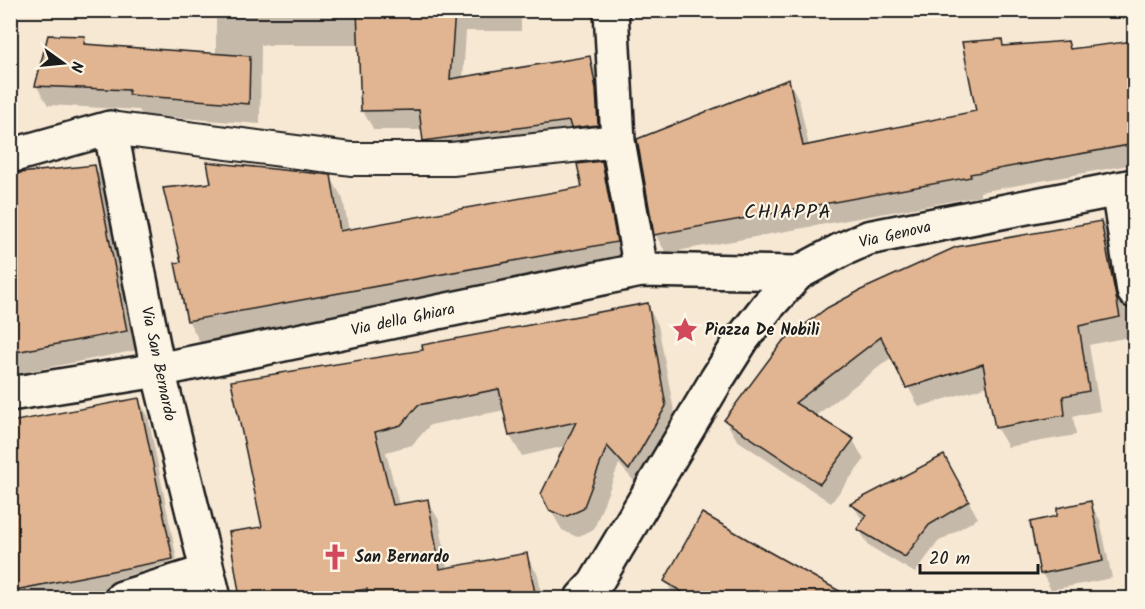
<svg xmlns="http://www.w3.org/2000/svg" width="1145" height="609" viewBox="0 0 1145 609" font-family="Kalam,sans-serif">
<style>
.shadow{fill:#0003}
.building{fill:#e1b591;stroke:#1c1c1c;stroke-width:1.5}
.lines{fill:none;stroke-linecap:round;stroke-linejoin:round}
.pedestrian-casing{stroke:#1c1c1c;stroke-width:36}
.minor-casing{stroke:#1c1c1c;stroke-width:38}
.secondary-casing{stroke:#1c1c1c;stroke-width:38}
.pedestrian{stroke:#fcf5e5;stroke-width:32}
.minor{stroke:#fcf5e5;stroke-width:33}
.secondary{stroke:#fcf5e5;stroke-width:33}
.labels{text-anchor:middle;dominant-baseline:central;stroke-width:4.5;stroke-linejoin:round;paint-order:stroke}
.street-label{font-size:16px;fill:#1c1c1c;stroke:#fcf5e5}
.poi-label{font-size:16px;font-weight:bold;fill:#1c1c1c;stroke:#fcf5e5;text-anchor:start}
.quarter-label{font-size:20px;letter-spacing:1.5px;fill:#1c1c1c;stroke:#fcf5e5}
</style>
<rect width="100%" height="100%" fill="#f7e8d4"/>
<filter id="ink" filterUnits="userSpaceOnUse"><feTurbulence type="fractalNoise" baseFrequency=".0167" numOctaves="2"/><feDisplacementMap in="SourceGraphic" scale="12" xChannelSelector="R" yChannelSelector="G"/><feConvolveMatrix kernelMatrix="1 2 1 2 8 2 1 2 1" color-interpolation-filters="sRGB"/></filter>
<g filter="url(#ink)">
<g class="shadow">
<path d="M216 10H521V31H466L463 79 589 58 601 78 609 145 437 161 425 141 423 130H374L362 110 360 45H261L260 124 142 115 139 110 48 105 36 85 84 38 88 45 216 55Z"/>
<path d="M1001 40 1005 48 1068 43 1072 50 1134 43V164L980 192V196L666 253 655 234 789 81 799 100 809 146 977 112Z"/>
<path d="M602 162 615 186 629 265 201 344 188 320 183 263 212 184 330 176 343 199 349 231 584 189Z"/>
<path d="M95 166 106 186 138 350 10 375V182Z"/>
<path d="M1103 222 1115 242 1125 309 1134 311V336L1089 345 1100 411 1073 416 1076 435 1008 447 996 427 988 386 919 407 892 357 814 417 853 440 864 460 831 503 737 440 725 420 956 248Z"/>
<path d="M647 305 658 325 677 427 641 489 619 464 594 529 577 537 562 530 550 509 566 446 522 456 510 436 505 410 430 425 412 445 386 452 399 505 427 500 439 520 451 591 526 555 538 575 542 598H241L231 533 264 528 425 351Z"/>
<path d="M138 399 148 416 177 560 114 580V584L177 563 181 580 66 598H10V424Z"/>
<path d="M956 479 978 518 938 542 915 573 869 546 859 529 864 522 852 504Z"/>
<path d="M1090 503 1100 520 1112 578 1051 590 1042 573 1059 518Z"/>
<path d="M666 581 821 583 830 598H675Z"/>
</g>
<g class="building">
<path d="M357 10H455L450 79 590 56 596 89 598 125 571 128 569 121 423 141 419 110 361 111Z"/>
<path d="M48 35 85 36 84 44 250 56 249 104 129 95V90L35 86Z"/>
<path d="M1002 39 1003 46 1068 41 1070 49 1134 41V144L970 174 971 177 654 235 637 139 789 79 803 146 976 111 962 42Z"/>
<path d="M602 161 617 242 187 321 175 263 181 262 163 188 211 183 207 162 331 175 340 231 582 187 577 164Z"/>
<path d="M95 165 127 331 10 353V174Z"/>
<path d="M1101 221 1120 317 1079 326 1089 391 1063 396 1065 415 995 428 983 364 906 388 881 337 795 403 854 439 820 484 724 420 782 342 827 308 861 290 956 247Z"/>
<path d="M648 303 666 406 629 470 607 446 583 509 565 517 549 510 541 494 576 422 509 436 499 389 418 405 401 425 375 432 393 505 428 499 440 569 527 553 536 598H368L367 589 309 598H240L229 532 262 527 231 381 423 350 422 345Z"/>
<path d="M139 398 173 559 10 591V422Z"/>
<path d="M944 455 969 501 929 525 905 557 857 529 867 515 850 504Z"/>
<path d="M1091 501 1103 561 1040 574 1030 522 1057 516V508Z"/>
<path d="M702 513 764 549 852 598H669L682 592 664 581Z"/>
</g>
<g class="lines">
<g class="pedestrian-casing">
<path id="pedestrian" d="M110 128 351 159H452L618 141"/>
</g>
<g class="minor-casing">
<g id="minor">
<path d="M611 10 618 141 641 270"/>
<path d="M10 156 110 128 158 370 214 598"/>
<path d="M1118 189 1134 291"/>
<path d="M10 394 158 370 641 270 798 273"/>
<path d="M122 598 207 572"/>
</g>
</g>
<g class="secondary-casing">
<path id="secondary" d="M582 598 595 584 717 379 743 338 767 307 798 273 841 250 868 238 1134 186"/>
</g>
<use href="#pedestrian" class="pedestrian"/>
<use href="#minor" class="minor"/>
<use href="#secondary" class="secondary"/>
</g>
</g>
<defs>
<g id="sight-bare" transform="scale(2.07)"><path d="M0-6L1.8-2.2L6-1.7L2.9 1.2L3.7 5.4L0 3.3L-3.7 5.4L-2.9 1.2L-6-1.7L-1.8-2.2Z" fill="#d1495b" stroke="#fcf5e5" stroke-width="2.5" paint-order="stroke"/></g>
<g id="church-bare" transform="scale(2.07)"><path d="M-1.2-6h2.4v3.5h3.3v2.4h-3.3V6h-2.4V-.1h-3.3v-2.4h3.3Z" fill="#d1495b" stroke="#fcf5e5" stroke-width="2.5" paint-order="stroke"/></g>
</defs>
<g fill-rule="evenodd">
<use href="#sight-bare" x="685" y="330"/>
<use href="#church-bare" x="335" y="557"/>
</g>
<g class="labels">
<g class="street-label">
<text transform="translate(895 235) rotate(-13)">Via Genova</text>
<text transform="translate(403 320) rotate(-12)">Via della Ghiara</text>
<text transform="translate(158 364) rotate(78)">Via San Bernardo</text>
</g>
<g class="poi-label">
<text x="705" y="330">Piazza De Nobili</text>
<text x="355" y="557">San Bernardo</text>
</g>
<g class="quarter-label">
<text x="788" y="213">CHIAPPA</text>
</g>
</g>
<rect width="1145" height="609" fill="none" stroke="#fcf5e5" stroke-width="36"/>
<rect x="18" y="18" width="1109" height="573" fill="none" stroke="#1c1c1c" stroke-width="2" filter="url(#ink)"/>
<g transform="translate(63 63) rotate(105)" stroke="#fcf5e5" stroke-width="4.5" paint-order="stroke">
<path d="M0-4.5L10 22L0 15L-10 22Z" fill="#1c1c1c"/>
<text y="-9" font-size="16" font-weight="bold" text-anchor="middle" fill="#1c1c1c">N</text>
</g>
<path d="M920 564v9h118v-9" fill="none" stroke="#1c1c1c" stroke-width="3"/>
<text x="929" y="564" font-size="18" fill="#1c1c1c" stroke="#fcf5e5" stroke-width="4.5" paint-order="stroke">20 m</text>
</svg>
